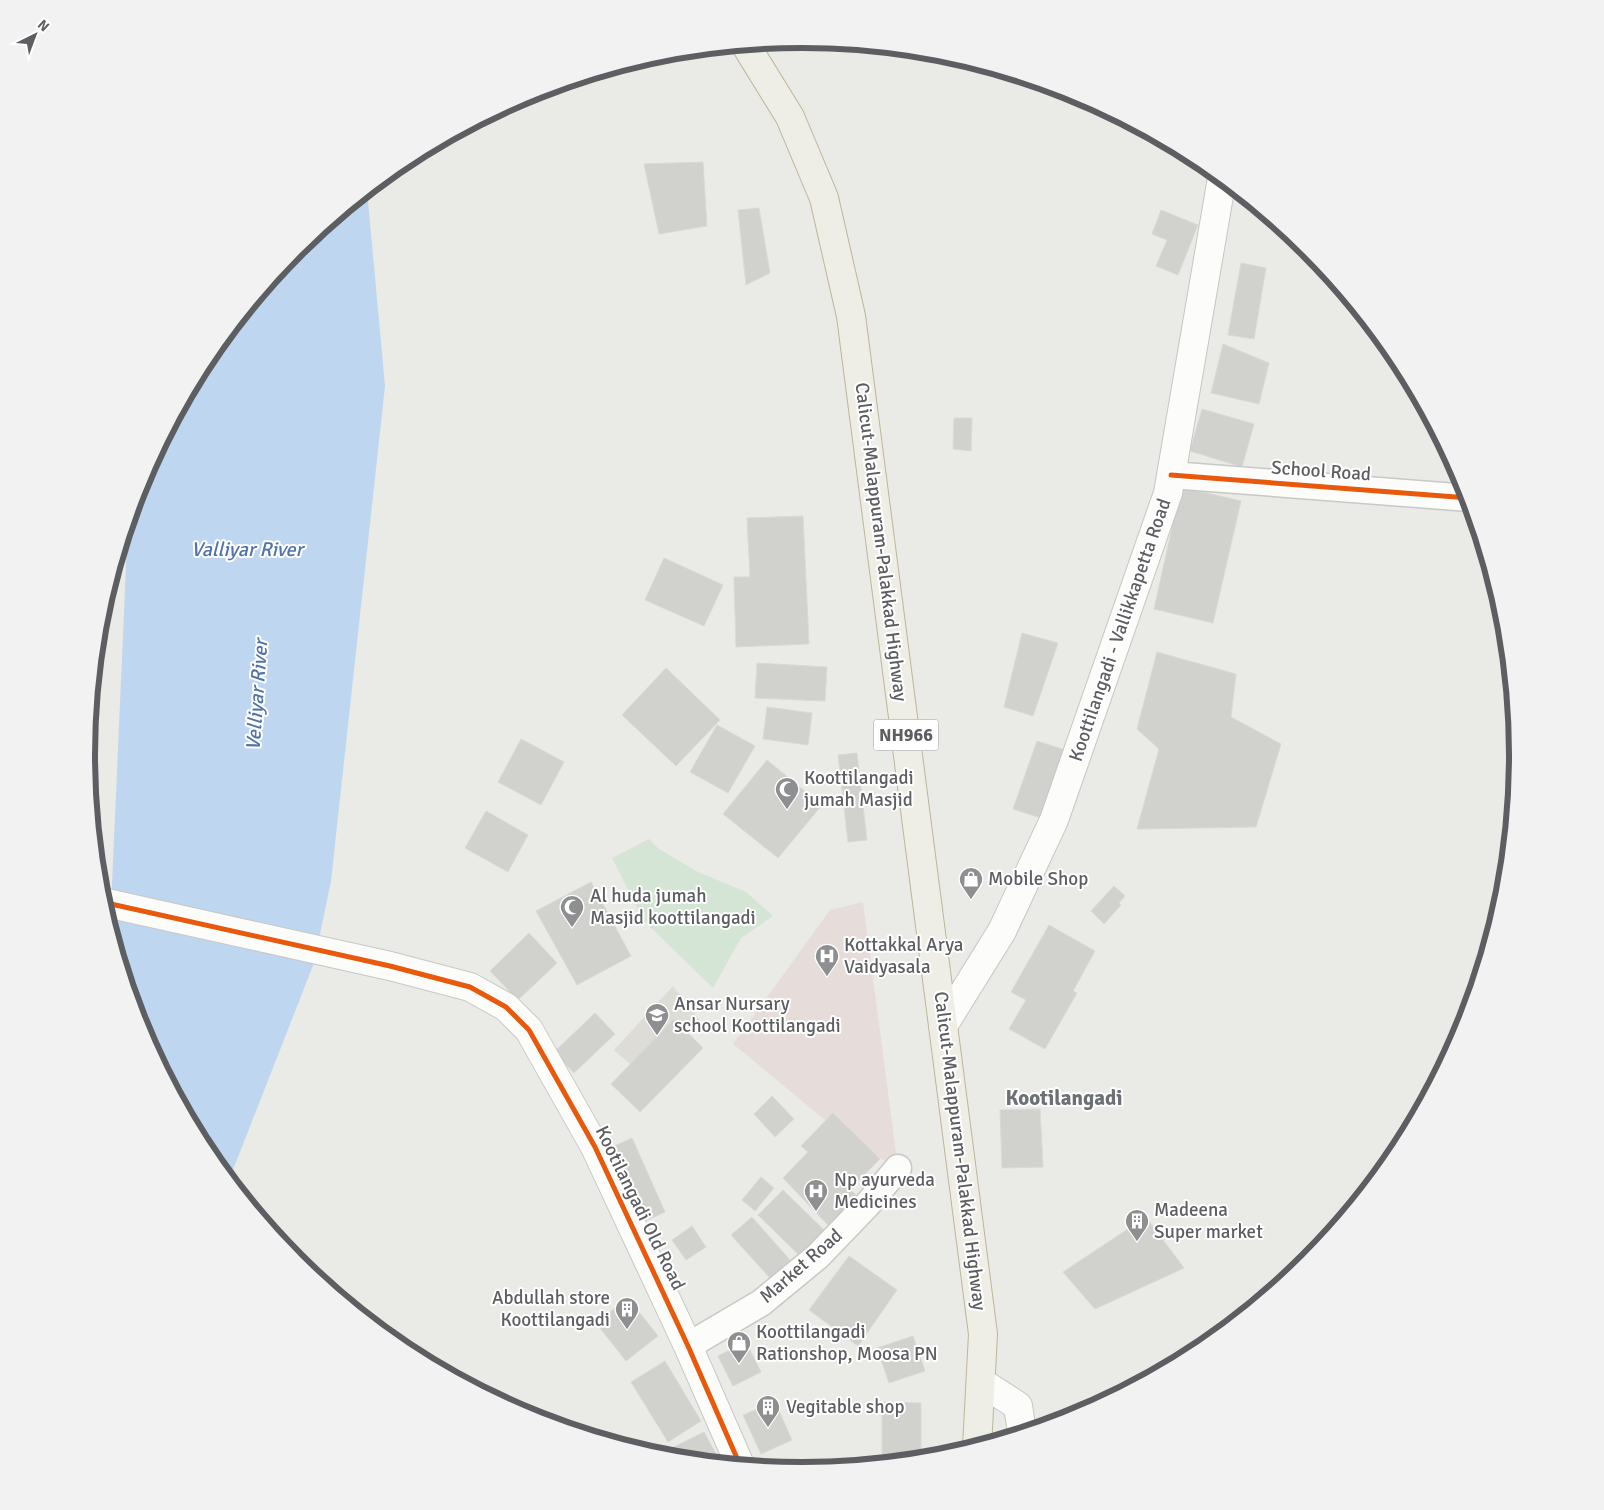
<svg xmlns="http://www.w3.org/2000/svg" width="1604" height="1510" viewBox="0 0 1604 1510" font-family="Signika,sans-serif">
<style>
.education{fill:#dddcd6}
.medical{fill:#e6ddda}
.green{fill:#d5e5d5}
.water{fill:#bfd6f0}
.building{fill:#d1d1ce;stroke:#dad9d5}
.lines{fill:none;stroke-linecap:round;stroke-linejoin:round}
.minor-casing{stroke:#c8c8c7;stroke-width:29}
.tertiary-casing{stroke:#c8c8c7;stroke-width:30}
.secondary-casing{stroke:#c6c6c6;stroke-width:30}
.trunk-casing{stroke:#bdb698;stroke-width:30}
.minor{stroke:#fcfcfb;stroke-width:26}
.tertiary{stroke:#fcfcfb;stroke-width:28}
.secondary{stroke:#fcfcfb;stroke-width:28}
.trunk{stroke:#efeee6;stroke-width:28}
.cycleway-casing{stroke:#fff;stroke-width:8}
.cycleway{stroke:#e8590c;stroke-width:5}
.labels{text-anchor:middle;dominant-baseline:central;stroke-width:4;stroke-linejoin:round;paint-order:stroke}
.shield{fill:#fff;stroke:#8d8e91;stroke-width:1}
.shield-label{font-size:18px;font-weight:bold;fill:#5c5e62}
.street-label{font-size:19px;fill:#5c5e62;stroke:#fff}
.poi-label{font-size:19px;fill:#5c5e62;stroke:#fff;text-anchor:start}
.water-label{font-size:20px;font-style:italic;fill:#5073ab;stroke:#fff}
.quarter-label{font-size:21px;font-weight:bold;fill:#6d7074;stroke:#fff}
.rim{fill:none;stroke:#5c5e62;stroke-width:6}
</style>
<rect width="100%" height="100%" fill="#eaeae6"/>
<path class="education" d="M673 986 701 1022 646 1078 614 1050Z"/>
<path class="medical" d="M863 902 898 1168 854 1144 733 1044 830 910Z"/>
<path class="green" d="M649 839 659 849 698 872 746 892 773 916 741 938 713 988 644 921 612 858Z"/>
<path class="water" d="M367 190 385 386 331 881 314 963 229 1180 206 1153 140 1029 110 931 128 521 140 481 207 357 296 248Z"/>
<g class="building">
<path d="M703 162 707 226 659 234 644 164Z"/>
<path d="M759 208 770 273 746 285 738 210Z"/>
<path d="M1161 210 1198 225 1178 275 1156 266 1167 240 1152 234Z"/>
<path d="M1241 263 1266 268 1254 339 1228 335Z"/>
<path d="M1223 344 1269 363 1259 404 1211 393Z"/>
<path d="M1202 409 1254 424 1242 467 1190 451Z"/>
<path d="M954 418H972L971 451 953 449Z"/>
<path d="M1181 487 1241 501 1213 623 1154 609Z"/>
<path d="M803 516 809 644 736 647 734 577H750L747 518Z"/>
<path d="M664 558 723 585 704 626 645 600Z"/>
<path d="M1022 633 1058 643 1033 716 1004 707Z"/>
<path d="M1157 652 1236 674 1231 717 1281 744 1256 827 1137 829 1159 749 1137 729Z"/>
<path d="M757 663 827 667 825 701 755 698Z"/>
<path d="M666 668 720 720 676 766 622 715Z"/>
<path d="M767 707 812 713 808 745 763 739Z"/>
<path d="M717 725 755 746 728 793 690 772Z"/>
<path d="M521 739 564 762 541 805 498 782Z"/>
<path d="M1037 741 1065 750 1041 818 1013 809Z"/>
<path d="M857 753 867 840 848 842 838 755Z"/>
<path d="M767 760 822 805 778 858 723 814Z"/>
<path d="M486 811 528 835 508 872 465 848Z"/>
<path d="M591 882 631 956 577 985 536 911Z"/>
<path d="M1114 886 1125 896 1119 903 1121 905 1104 924 1091 911Z"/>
<path d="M1049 925 1095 951 1073 991 1077 993 1045 1049 1009 1029 1026 1000 1011 992Z"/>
<path d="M529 933 557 963 518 1000 490 971Z"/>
<path d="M595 1013 615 1034 574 1073 554 1052Z"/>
<path d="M674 1019 703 1048 640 1112 611 1084Z"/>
<path d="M772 1096 794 1119 775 1137 754 1114Z"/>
<path d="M1040 1109 1043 1167 1002 1168 1000 1110Z"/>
<path d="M833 1113 880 1159 850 1189 857 1196 828 1225 783 1178 808 1152 801 1146Z"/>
<path d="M632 1138 665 1212 643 1222 610 1148Z"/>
<path d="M761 1177 774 1188 755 1211 742 1200Z"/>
<path d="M783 1190 828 1234 804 1260 758 1215Z"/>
<path d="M752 1217 790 1260 770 1278 731 1235Z"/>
<path d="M1146 1217 1184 1268 1095 1309 1063 1272Z"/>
<path d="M692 1226 706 1247 686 1260 672 1240Z"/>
<path d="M849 1256 897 1290 858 1346 809 1310Z"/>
<path d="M628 1298 658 1336 626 1361 596 1323Z"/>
<path d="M913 1336 925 1371 889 1383 877 1348Z"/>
<path d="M746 1342 761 1372 733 1386 718 1356Z"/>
<path d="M665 1361 701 1421 668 1442 631 1382Z"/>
<path d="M775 1402 792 1440 761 1454 743 1415Z"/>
<path d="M882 1402 921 1403V1460L882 1461Z"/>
<path d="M704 1432 721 1463 677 1459 672 1448Z"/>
</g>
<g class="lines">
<g class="minor-casing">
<g id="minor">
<path d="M1171 475 1469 498"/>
<path d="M688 1346 761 1303 818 1256 868 1204 898 1168"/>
</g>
</g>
<g class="tertiary-casing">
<path id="tertiary" d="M102 902 390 966 470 987 506 1007 529 1030 595 1147 688 1346 740 1465"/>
</g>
<g class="secondary-casing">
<g id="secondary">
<path d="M943 1026 1002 931 1054 820 1168 493 1222 178"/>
<path d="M981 1382 1018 1406 1022 1433"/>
</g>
</g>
<g class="trunk-casing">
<path id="trunk" d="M745 44 790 117 824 198 851 316 983 1334 977 1447"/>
</g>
<use href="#minor" class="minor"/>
<use href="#tertiary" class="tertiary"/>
<use href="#secondary" class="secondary"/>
<use href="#trunk" class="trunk"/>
<g class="cycleway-casing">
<g id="cycleway">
<path d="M1171 475 1469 498"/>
<path d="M102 902 390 966 470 987 506 1007 529 1030 595 1147 688 1346 740 1465"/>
</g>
</g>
<use href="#cycleway" class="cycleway"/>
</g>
<defs>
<g id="mosque-pin" transform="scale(1.25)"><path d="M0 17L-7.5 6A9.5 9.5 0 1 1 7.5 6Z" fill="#8e8f90" stroke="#fff"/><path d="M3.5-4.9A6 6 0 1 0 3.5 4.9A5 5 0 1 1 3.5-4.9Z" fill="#fff"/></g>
<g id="shop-pin" transform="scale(1.25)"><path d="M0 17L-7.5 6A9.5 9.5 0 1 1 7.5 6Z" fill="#8e8f90" stroke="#fff"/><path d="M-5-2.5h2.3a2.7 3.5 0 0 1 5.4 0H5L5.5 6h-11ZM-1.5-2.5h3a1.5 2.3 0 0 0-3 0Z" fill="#fff"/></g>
<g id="hospital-pin" transform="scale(1.25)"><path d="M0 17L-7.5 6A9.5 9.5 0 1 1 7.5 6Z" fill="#8e8f90" stroke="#fff"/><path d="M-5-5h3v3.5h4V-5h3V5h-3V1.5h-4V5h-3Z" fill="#fff"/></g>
<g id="school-pin" transform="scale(1.25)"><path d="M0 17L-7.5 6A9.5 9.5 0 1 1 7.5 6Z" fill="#8e8f90" stroke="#fff"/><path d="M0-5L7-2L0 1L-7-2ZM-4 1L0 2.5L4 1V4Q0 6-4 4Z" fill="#fff"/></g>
<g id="building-pin" transform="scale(1.25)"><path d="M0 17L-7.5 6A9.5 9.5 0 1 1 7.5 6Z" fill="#8e8f90" stroke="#fff"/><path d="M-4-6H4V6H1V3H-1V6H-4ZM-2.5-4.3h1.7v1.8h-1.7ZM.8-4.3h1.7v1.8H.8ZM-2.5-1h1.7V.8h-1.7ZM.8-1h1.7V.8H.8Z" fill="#fff"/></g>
</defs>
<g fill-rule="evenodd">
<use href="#mosque-pin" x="787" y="789"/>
<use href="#shop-pin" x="971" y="879"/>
<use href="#mosque-pin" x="572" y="907"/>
<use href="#hospital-pin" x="827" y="956"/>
<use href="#school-pin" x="657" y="1015"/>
<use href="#hospital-pin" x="816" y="1191"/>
<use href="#building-pin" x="1137" y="1221"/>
<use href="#building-pin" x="627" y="1309"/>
<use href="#shop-pin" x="739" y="1343"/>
<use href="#building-pin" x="768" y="1407"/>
</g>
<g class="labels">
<rect class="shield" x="873.5" y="719.5" width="65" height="31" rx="4"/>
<g class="shield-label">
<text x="906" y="735">NH966</text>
</g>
<g class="street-label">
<text transform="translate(1321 471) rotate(4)">School Road</text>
<text transform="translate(881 542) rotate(83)">Calicut-Malappuram-Palakkad Highway</text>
<text transform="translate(1120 630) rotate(-71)">Koottilangadi - Vallikkapetta Road</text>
<text transform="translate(960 1151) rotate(83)">Calicut-Malappuram-Palakkad Highway</text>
<text transform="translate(640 1208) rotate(64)">Kootilangadi Old Road</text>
<text transform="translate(801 1266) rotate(-41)">Market Road</text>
</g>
<g class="poi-label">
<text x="804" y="778">Koottilangadi<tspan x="804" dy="22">jumah Masjid</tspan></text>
<text x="988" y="879">Mobile Shop</text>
<text x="590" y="896">Al huda jumah<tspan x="590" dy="22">Masjid koottilangadi</tspan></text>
<text x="844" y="945">Kottakkal Arya<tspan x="844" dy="22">Vaidyasala</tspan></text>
<text x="674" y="1004">Ansar Nursary<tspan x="674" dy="22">school Koottilangadi</tspan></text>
<text x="834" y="1180">Np ayurveda<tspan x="834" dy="22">Medicines</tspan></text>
<text x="1154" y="1210">Madeena<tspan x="1154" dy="22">Super market</tspan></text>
<text x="610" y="1298" text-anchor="end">Abdullah store<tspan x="610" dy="22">Koottilangadi</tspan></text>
<text x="756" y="1332">Koottilangadi<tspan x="756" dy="22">Rationshop, Moosa PN</tspan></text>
<text x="786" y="1407">Vegitable shop</text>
</g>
<g class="water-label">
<text x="247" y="549">Valliyar River</text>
<text transform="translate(257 695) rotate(-86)">Velliyar River</text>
</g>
<g class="quarter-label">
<text x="1064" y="1098">Kootilangadi</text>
</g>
</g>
<path d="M0 0H1604V1510H0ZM95 755a707 707 0 1 1 1414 0a707 707 0 1 1-1414 0Z" fill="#f2f2f2" fill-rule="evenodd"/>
<path class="rim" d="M95 755a707 707 0 1 1 1414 0a707 707 0 1 1-1414 0Z"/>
<g transform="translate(35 35) rotate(42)" stroke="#ffffff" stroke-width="4" paint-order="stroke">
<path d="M0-4L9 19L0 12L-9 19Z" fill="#5c5e62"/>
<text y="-8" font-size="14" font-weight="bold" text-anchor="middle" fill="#5c5e62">N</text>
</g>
</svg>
